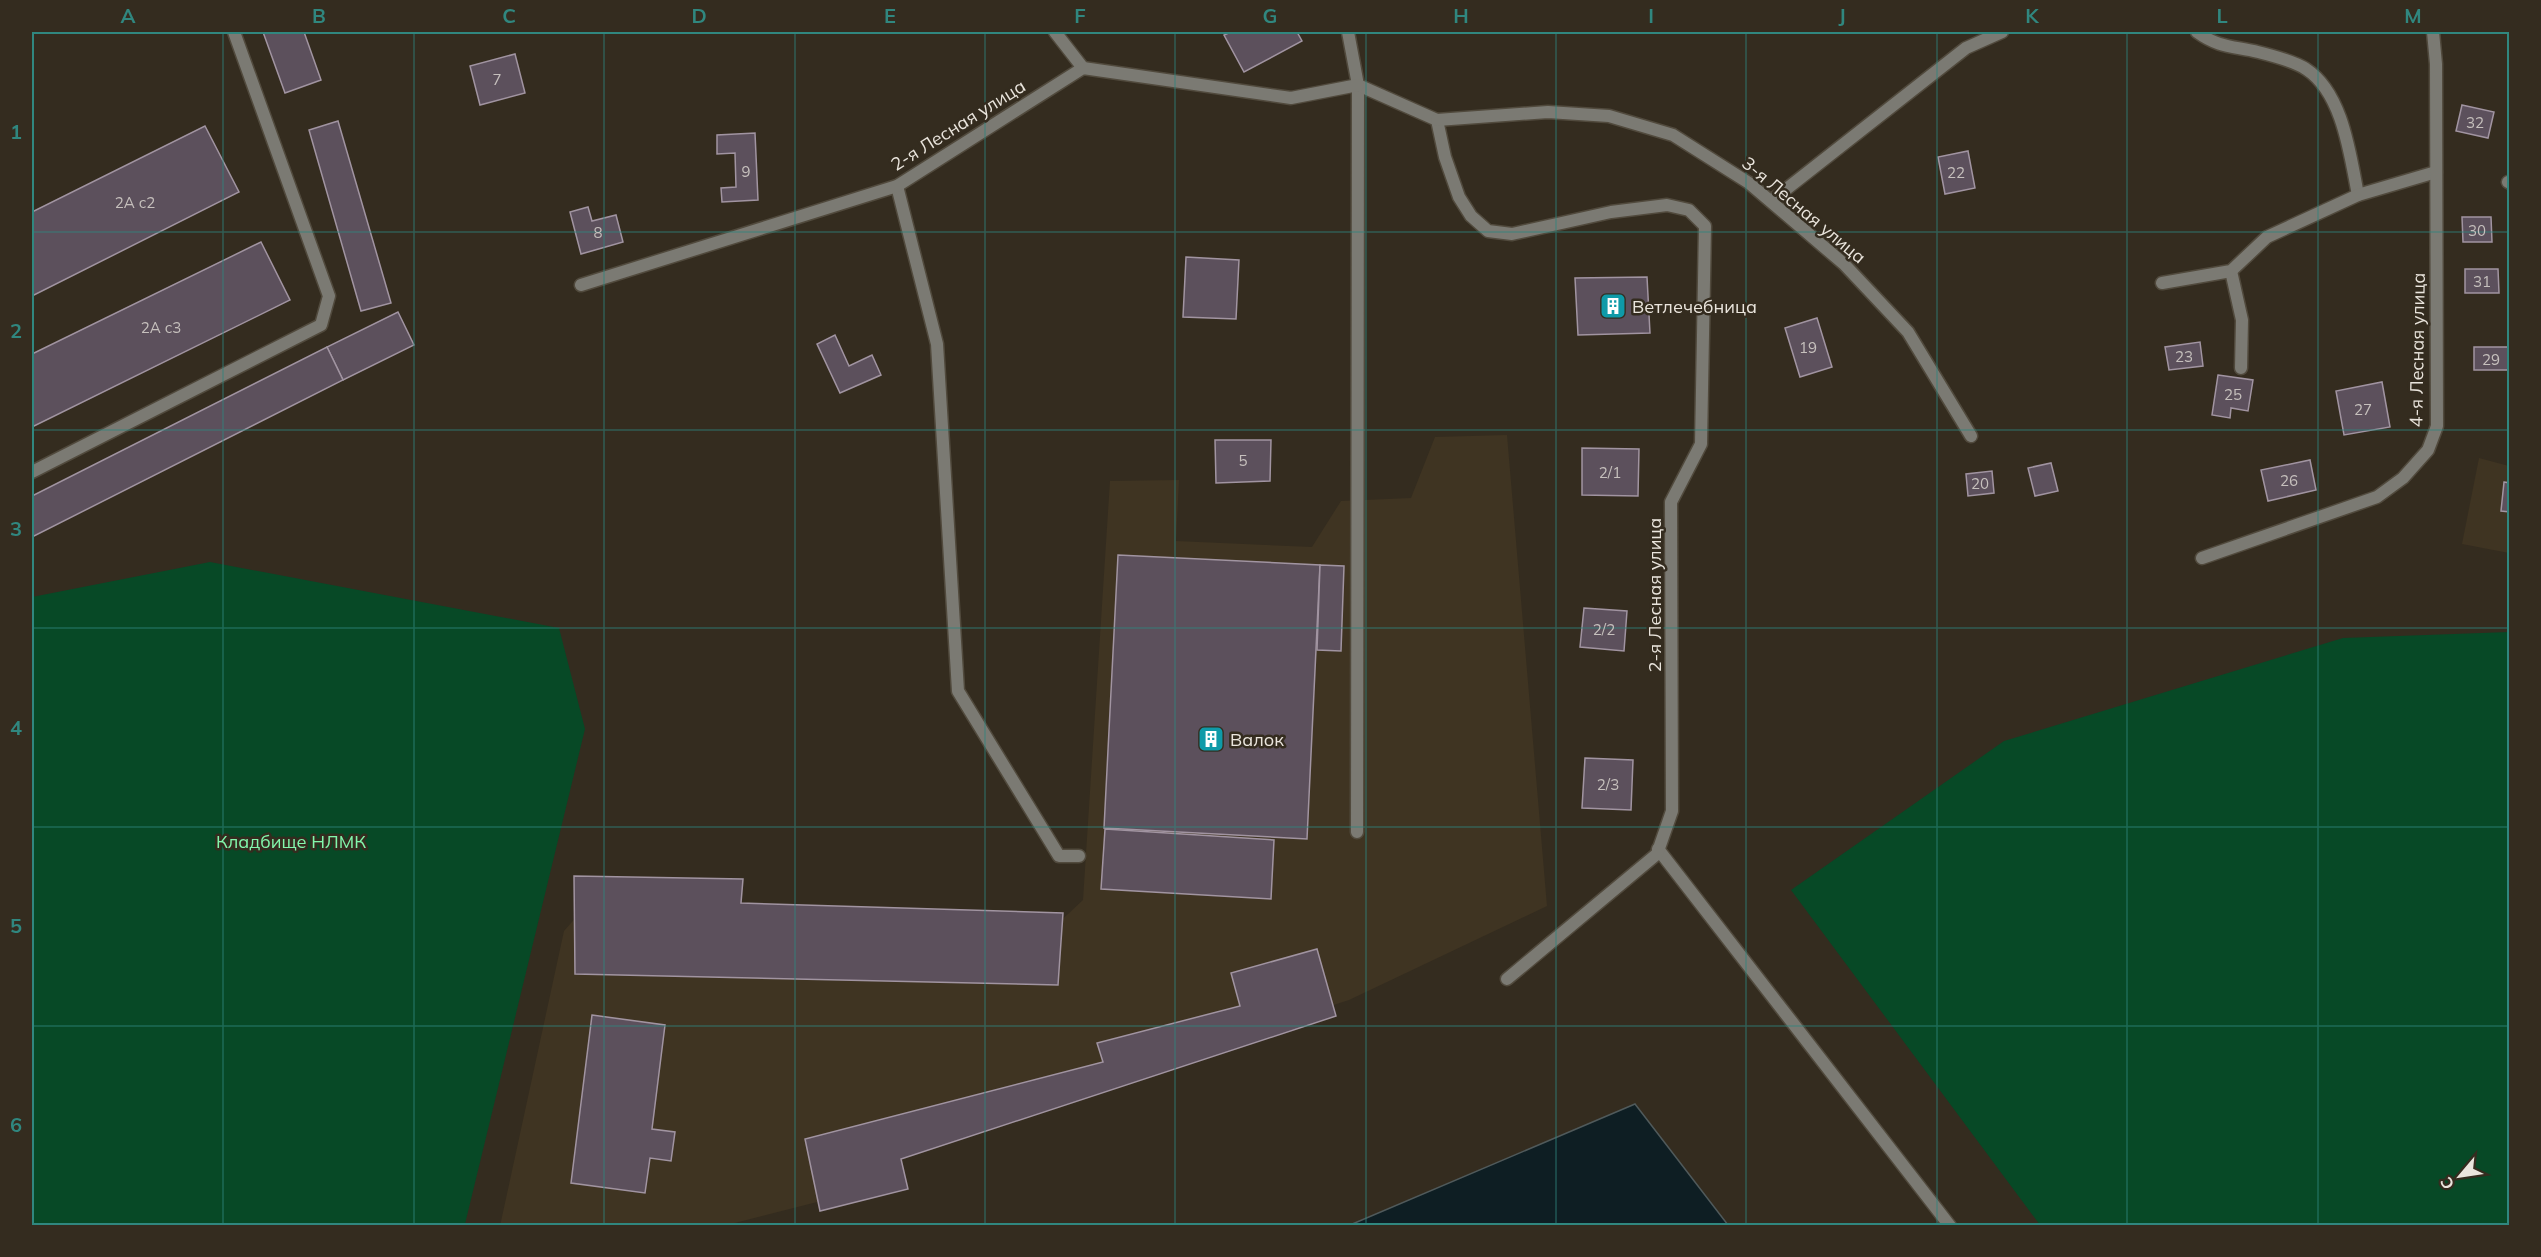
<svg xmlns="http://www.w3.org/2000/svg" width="2541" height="1257" viewBox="0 0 2541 1257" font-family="Mulish,sans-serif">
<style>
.built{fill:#3f3422}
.green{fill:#074926}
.water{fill:#0e1e23;stroke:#505a5b;stroke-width:1.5}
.building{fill:#5c505c;stroke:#a194a1;stroke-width:1.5}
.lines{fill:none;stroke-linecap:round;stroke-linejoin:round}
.service-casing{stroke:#514a3d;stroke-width:15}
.minor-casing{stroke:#514a3d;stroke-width:15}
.service{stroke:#7b7a73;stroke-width:12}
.minor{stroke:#7b7a73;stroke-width:12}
.grid{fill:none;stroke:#30877f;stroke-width:1.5;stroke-opacity:0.55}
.labels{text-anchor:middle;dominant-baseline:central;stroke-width:5;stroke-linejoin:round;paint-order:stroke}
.number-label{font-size:15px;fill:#c6c0bd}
.street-label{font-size:18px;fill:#eae5dd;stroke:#342c1f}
.poi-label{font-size:18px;fill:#eae5dd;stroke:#342c1f;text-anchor:start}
.park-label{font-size:18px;fill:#82f7ac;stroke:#342c1f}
.neatline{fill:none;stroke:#30877f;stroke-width:2}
.grid-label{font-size:20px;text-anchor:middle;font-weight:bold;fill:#30877f}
</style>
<rect width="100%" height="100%" fill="#342c1f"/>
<g class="built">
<path d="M1507 435 1547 906 1349 1000 890 1148 896 1182 727 1225 500 1226 564 931 593 898 1052 929 1083 900 1110 481 1179 480 1176 541 1312 547 1341 501 1411 498 1435 437Z"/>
<path d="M2479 458 2509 466V553L2462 544Z"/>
</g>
<g class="green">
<path d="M210 562 559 628 585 729 465 1224 32 1225V597Z"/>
<path d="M2509 632V1225H2040L1791 890 2004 741 2343 638Z"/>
</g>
<path class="water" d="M1635 1104 1728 1225H1350Z"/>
<g class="building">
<path d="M263 32H304L321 80 285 93Z"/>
<path d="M1231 32H1297L1302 41 1244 72 1224 35Z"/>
<path d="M515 54 525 93 480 105 470 66Z"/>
<path d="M2462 105 2494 112 2488 138 2456 131Z"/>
<path d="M338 121 391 303 361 311 309 130Z"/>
<path d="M205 126 239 192 32 296V212Z"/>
<path d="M755 133 758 200 722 202 721 188 736 187 735 153 717 154V135Z"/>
<path d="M1968 151 1975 188 1945 194 1938 157Z"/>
<path d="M588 207 592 221 616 215 623 242 581 254 570 212Z"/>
<path d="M2462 217H2491L2492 242H2463Z"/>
<path d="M261 242 290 300 32 427V354Z"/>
<path d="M1186 257 1239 260 1236 319 1183 317Z"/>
<path d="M2465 269H2498L2499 293H2465Z"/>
<path d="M1647 277 1650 333 1578 335 1575 278Z"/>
<path d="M398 312 414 345 343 380 327 347Z"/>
<path d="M1817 318 1832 367 1800 377 1785 328Z"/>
<path d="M835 335 849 366 872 355 881 375 840 393 817 344Z"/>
<path d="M2200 342 2203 366 2169 370 2165 347Z"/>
<path d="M327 347 343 380 32 537V496Z"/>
<rect x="2474" y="347" width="35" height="23"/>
<path d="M2218 375 2253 380 2248 411 2231 408 2230 418 2212 415Z"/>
<path d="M2382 382 2390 427 2344 435 2336 391Z"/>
<path d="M1215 440H1271L1270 481 1216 483Z"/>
<path d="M1582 448 1639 449 1638 496 1582 495Z"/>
<path d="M2310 460 2316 490 2268 501 2261 470Z"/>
<path d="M2051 463 2058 491 2035 496 2028 468Z"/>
<path d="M1992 471 1994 493 1968 496 1966 474Z"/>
<path d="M2504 482 2510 483V512L2501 511Z"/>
<path d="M1118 555 1320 565 1307 839 1104 828Z"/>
<path d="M1320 565 1344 566 1341 651 1317 650Z"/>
<path d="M1584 608 1627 611 1624 651 1580 647Z"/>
<path d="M1585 758 1633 760 1631 810 1582 808Z"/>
<path d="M1105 829 1274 840 1271 899 1101 889Z"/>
<path d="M574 876 743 879 741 903 1063 913 1058 985 575 974Z"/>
<path d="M1317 949 1336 1016 901 1159 908 1189 820 1211 805 1139 1103 1062 1097 1043 1240 1006 1231 973Z"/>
<path d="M592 1015 665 1025 652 1129 675 1132 671 1161 650 1158 645 1193 571 1183Z"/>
</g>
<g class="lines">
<g class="service-casing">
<g id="service">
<path d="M1055 32 1083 68"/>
<path d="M2197 32C2219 48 2233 46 2258 52 2270 55 2296 62 2306 69 2343 93 2350 155 2358 195"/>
<path d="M2508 182 2510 183"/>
<path d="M897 186 937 344 958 691 1059 856H1079"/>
<path d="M1771 201 1966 48 2002 32"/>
<path d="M2231 271 2242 320 2241 368"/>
<path d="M2162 283 2231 271 2267 237 2358 195 2436 172"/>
<path d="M32 472 321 325 329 296 234 32"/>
<path d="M1357 832 1358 85"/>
<path d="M1658 849 1950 1226"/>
</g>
</g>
<g class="minor-casing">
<g id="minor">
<path d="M1348 32 1358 85 1437 120 1445 157 1459 197 1471 216 1488 231 1512 234 1611 212 1667 205 1689 210 1705 226 1701 444 1671 502 1672 811 1657 854 1507 979"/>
<path d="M1437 120 1548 112 1609 116 1673 135 1749 183 1844 264 1908 332 1971 436"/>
<path d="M581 285 897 186 1083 68 1291 98 1358 85"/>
<path d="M2202 558 2377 497 2403 478 2428 450 2437 426 2436 64 2433 32"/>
</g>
</g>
<use href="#service" class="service"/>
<use href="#minor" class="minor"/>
</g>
<path class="grid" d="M223 32V1226M414 32V1226M604 32V1226M795 32V1226M985 32V1226M1175 32V1226M1366 32V1226M1556 32V1226M1746 32V1226M1937 32V1226M2127 32V1226M2318 32V1226M32 232H2510M32 430H2510M32 628H2510M32 827H2510M32 1026H2510"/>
<defs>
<g id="building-square" transform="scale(1.35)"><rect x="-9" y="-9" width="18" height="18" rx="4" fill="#0f9aa8" stroke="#342c1f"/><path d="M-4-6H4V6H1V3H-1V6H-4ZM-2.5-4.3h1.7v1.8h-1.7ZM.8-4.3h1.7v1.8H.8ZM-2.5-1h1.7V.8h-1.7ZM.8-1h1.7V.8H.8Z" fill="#fff"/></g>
</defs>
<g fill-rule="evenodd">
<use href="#building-square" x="1613" y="306"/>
<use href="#building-square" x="1211" y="739"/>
</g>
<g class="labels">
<g class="number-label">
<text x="497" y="79">7</text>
<text x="2475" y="122">32</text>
<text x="746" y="171">9</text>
<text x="1956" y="172">22</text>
<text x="135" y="202">2А с2</text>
<text x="2477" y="230">30</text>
<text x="598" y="232">8</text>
<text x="2482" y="281">31</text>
<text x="161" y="327">2А с3</text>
<text x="1808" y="347">19</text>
<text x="2184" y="356">23</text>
<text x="2491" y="359">29</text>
<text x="2233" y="394">25</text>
<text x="2363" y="409">27</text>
<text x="1243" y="460">5</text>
<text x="1610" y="472">2/1</text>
<text x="2289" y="480">26</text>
<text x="1980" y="483">20</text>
<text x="1604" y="629">2/2</text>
<text x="1608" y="784">2/3</text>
</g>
<g class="street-label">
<text transform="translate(958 125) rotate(-32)">2-я Лесная улица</text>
<text transform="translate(1804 210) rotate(40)">3-я Лесная улица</text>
<text transform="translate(2417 350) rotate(-89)">4-я Лесная улица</text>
<text transform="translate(1654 595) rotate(-90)">2-я Лесная улица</text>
</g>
<g class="poi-label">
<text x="1632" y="306">Ветлечебница</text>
<text x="1230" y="739">Валок</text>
</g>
<g class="park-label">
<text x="291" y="841">Кладбище НЛМК</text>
</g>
</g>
<rect width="2541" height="1257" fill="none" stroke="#342c1f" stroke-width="66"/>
<g transform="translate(2460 1176) rotate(241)" stroke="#342c1f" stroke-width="4.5" paint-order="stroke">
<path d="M0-4.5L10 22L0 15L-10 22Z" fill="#eae5dd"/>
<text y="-9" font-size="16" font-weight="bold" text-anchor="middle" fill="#eae5dd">С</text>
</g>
<rect x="33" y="33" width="2475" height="1191" class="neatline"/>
<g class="grid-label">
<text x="128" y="23">A</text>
<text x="319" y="23">B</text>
<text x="509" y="23">C</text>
<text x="699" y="23">D</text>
<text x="890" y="23">E</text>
<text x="1080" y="23">F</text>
<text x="1270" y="23">G</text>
<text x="1461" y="23">H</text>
<text x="1651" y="23">I</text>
<text x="1842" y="23">J</text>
<text x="2032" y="23">K</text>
<text x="2222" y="23">L</text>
<text x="2413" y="23">M</text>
<text x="16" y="139">1</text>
<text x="16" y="338">2</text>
<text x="16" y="536">3</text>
<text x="16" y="735">4</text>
<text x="16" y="933">5</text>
<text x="16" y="1132">6</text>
</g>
</svg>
